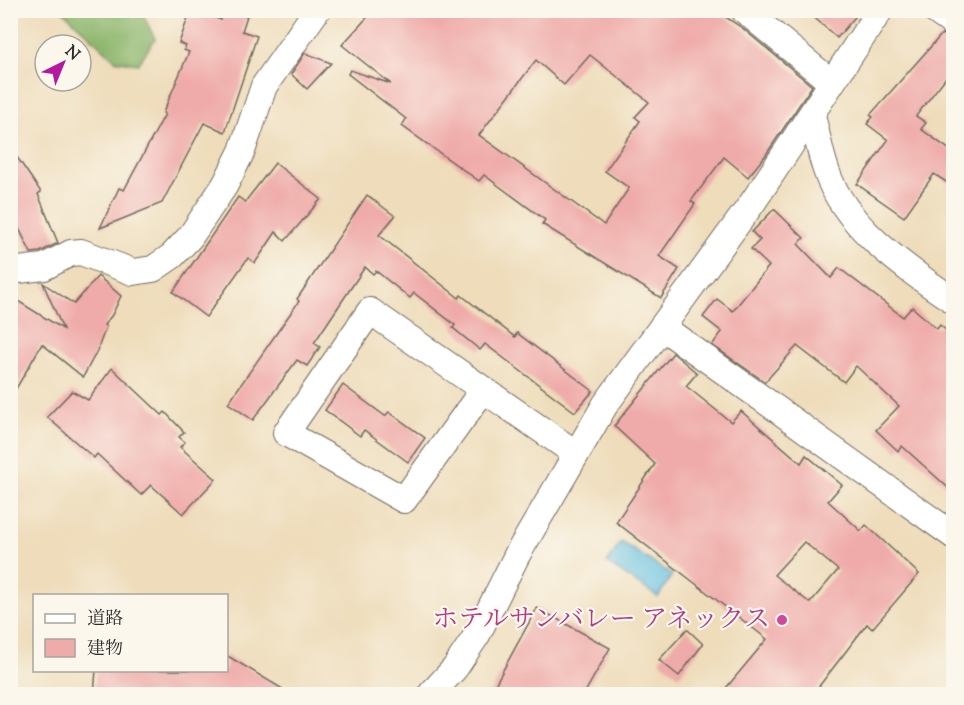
<svg xmlns="http://www.w3.org/2000/svg" width="964" height="705" viewBox="0 0 964 705" font-family="'Sorts Mill Goudy','Noto Serif JP',serif">
<style>
.forest{fill:#8cb66c;stroke:#5c704c;stroke-width:1.5}
.water{fill:#62bfe0;stroke:#467586;stroke-width:1.5}
.building{fill:#efaba9;fill-rule:evenodd}
.lines{fill:none;stroke-linecap:round;stroke-linejoin:round}
.street-casing{stroke:#6f695d;stroke-width:28}
.street{stroke:#fff;stroke-width:26}
.hotel-dot{fill:#d1479c;stroke:#fbf7ec;stroke-width:2}
.labels{text-anchor:middle;dominant-baseline:central;stroke-width:4.5;stroke-linejoin:round;paint-order:stroke}
.hotel-label{font-size:26px;fill:#b23c85;stroke:#fbf7ec;text-anchor:end}
</style>
<rect width="100%" height="100%" fill="#fbf7ec"/>
<filter id="ink" filterUnits="userSpaceOnUse"><feTurbulence type="fractalNoise" baseFrequency=".0167" numOctaves="2"/><feDisplacementMap in="SourceGraphic" scale="12" xChannelSelector="R" yChannelSelector="G"/><feConvolveMatrix kernelMatrix="1 2 1 2 8 2 1 2 1" color-interpolation-filters="sRGB"/></filter>
<filter id="wash" filterUnits="userSpaceOnUse"><feTurbulence type="fractalNoise" baseFrequency=".008" numOctaves="4" result="noise"/><feDisplacementMap in="SourceGraphic" scale="24" xChannelSelector="R" yChannelSelector="G"/><feGaussianBlur stdDeviation="1.35" result="paint"/><feColorMatrix in="noise" values="0 0 0 0 0 0 0 0 0 0 0 0 0 0 0 0 0 1.4 0 .05"/><feComposite in="paint" operator="in"/></filter>
<g filter="url(#wash)">
<rect width="100%" height="100%" fill="#eedcba"/>
<path class="forest" d="M63 11H141L155 39 138 64 115 60Z"/>
<path class="water" d="M621 542 672 575 658 597 607 563Z"/>
<g id="blocks">
<g class="building">
<path d="M224 10 247 16 242 31 257 36 225 132 204 123 162 203 100 228 119 188 124 190 165 114 163 113 189 52 184 50 186 46 179 43 189 15 197 18 199 12 221 20Z"/>
<path d="M374 10H715L741 27 812 86 765 156 748 177 724 157 691 201 695 204 659 256 679 269 661 298 542 224 545 220 484 175 479 181 402 126 406 119 348 74 350 70 391 84 342 45ZM590 55 649 102 635 117 640 121 605 171 629 188 604 225 479 135 536 60 564 85Z"/>
<path d="M806 10H861L837 38Z"/>
<path d="M942 34 954 39V67L916 116 926 123 921 129 954 153V187L934 174 904 217 857 184 888 140 867 124 873 117 870 115Z"/>
<path d="M305 53 331 63 307 89 291 74Z"/>
<path d="M10 147 41 192 38 194 58 243 40 252 31 253 10 210Z"/>
<path d="M275 163 321 199 285 241 276 232 255 263 248 258 206 317 173 292 238 197 245 202Z"/>
<path d="M367 195 395 216 379 235 459 298 461 295 515 337 517 333 593 391 575 412 485 344 480 350 453 328 455 325 414 293 410 298 376 271 373 274 365 267 314 343 320 347 307 366 297 360 253 420 228 403 299 301 297 299Z"/>
<path d="M774 209 804 238 798 244 831 278 839 268 903 317 912 307 937 329 940 325 954 337V493L902 446 898 451 876 430 899 406 856 366 844 382 797 346 765 382 712 345 722 332 703 317 717 299 733 311 769 266 751 249 760 240 752 232Z"/>
<path d="M98 276 121 296 112 315 104 325 106 327 97 351 83 377 42 344 10 399V296L63 329 43 283 74 304Z"/>
<path d="M673 353 697 373 686 386 731 422 741 411 801 463 806 455 842 485 828 501 861 531 866 525 919 574 872 629 867 624 813 694H721L767 639 616 522 655 464 614 426ZM804 542 838 570 810 603 774 575Z"/>
<path d="M112 368 162 415 165 412 184 432 179 437 185 442 180 447 216 479 183 514 151 485 141 495 97 454 94 458 47 417 72 391 88 400Z"/>
<path d="M343 385 385 416 389 412 425 438 408 462 364 430 360 436 325 410Z"/>
<path d="M537 608 610 648 584 694H490Z"/>
<path d="M687 629 703 644 679 676 659 660Z"/>
<path d="M226 655 291 694H94L96 670H226Z"/>
</g>
</g>
</g>
<g filter="url(#ink)">
<use href="#blocks" fill-opacity="0" stroke="#6f695d" stroke-width="1.5"/>
<g class="lines">
<g class="street-casing">
<g id="street">
<path d="M744 10 831 82"/>
<path d="M934 10 954 24"/>
<path d="M812 116C817 134 820 153 826 170 845 228 906 268 954 301"/>
<path d="M10 271 44 267 71 253 81 252 133 272 153 269 172 256 190 237 225 185 242 151 264 86 317 10"/>
<path d="M662 327 954 536"/>
<path d="M483 390 404 500 286 433 370 311 575 453"/>
<path d="M431 694 455 668 477 635 517 555 605 405 753 202 880 10"/>
</g>
</g>
<use href="#street" class="street"/>
</g>
</g>
<circle class="hotel-dot" cx="782" cy="620" r="6"/>
<g class="labels">
<g class="hotel-label">
<text x="770" y="620">ホテルサンバレー アネックス</text>
</g>
</g>
<rect width="964" height="705" fill="none" stroke="#fbf7ec" stroke-width="36"/>
<rect x="33" y="594" width="195" height="78" fill="#fbf7ec" stroke="#a8a59f" stroke-width="1.5"/>
<rect x="45" y="614" width="30" height="9" fill="#ffffff" stroke="#a8a59f" stroke-width="1.5"/>
<text x="87" y="624" font-size="18" fill="#2b2b2b">道路</text>
<rect x="45" y="639" width="30" height="18" fill="#efaba9" stroke="#a8a59f" stroke-width="1.5"/>
<text x="87" y="654" font-size="18" fill="#2b2b2b">建物</text>
<g transform="translate(63 63) rotate(43)"><circle r="28" fill="#fbf7ec" stroke="#a8a59f" stroke-width="1.5"/>
<path d="M0-4.5L10 22L0 15L-10 22Z" fill="#b5179e"/>
<text y="-9" font-size="16" font-weight="bold" text-anchor="middle" fill="#2b2b2b">N</text>
</g>
</svg>
